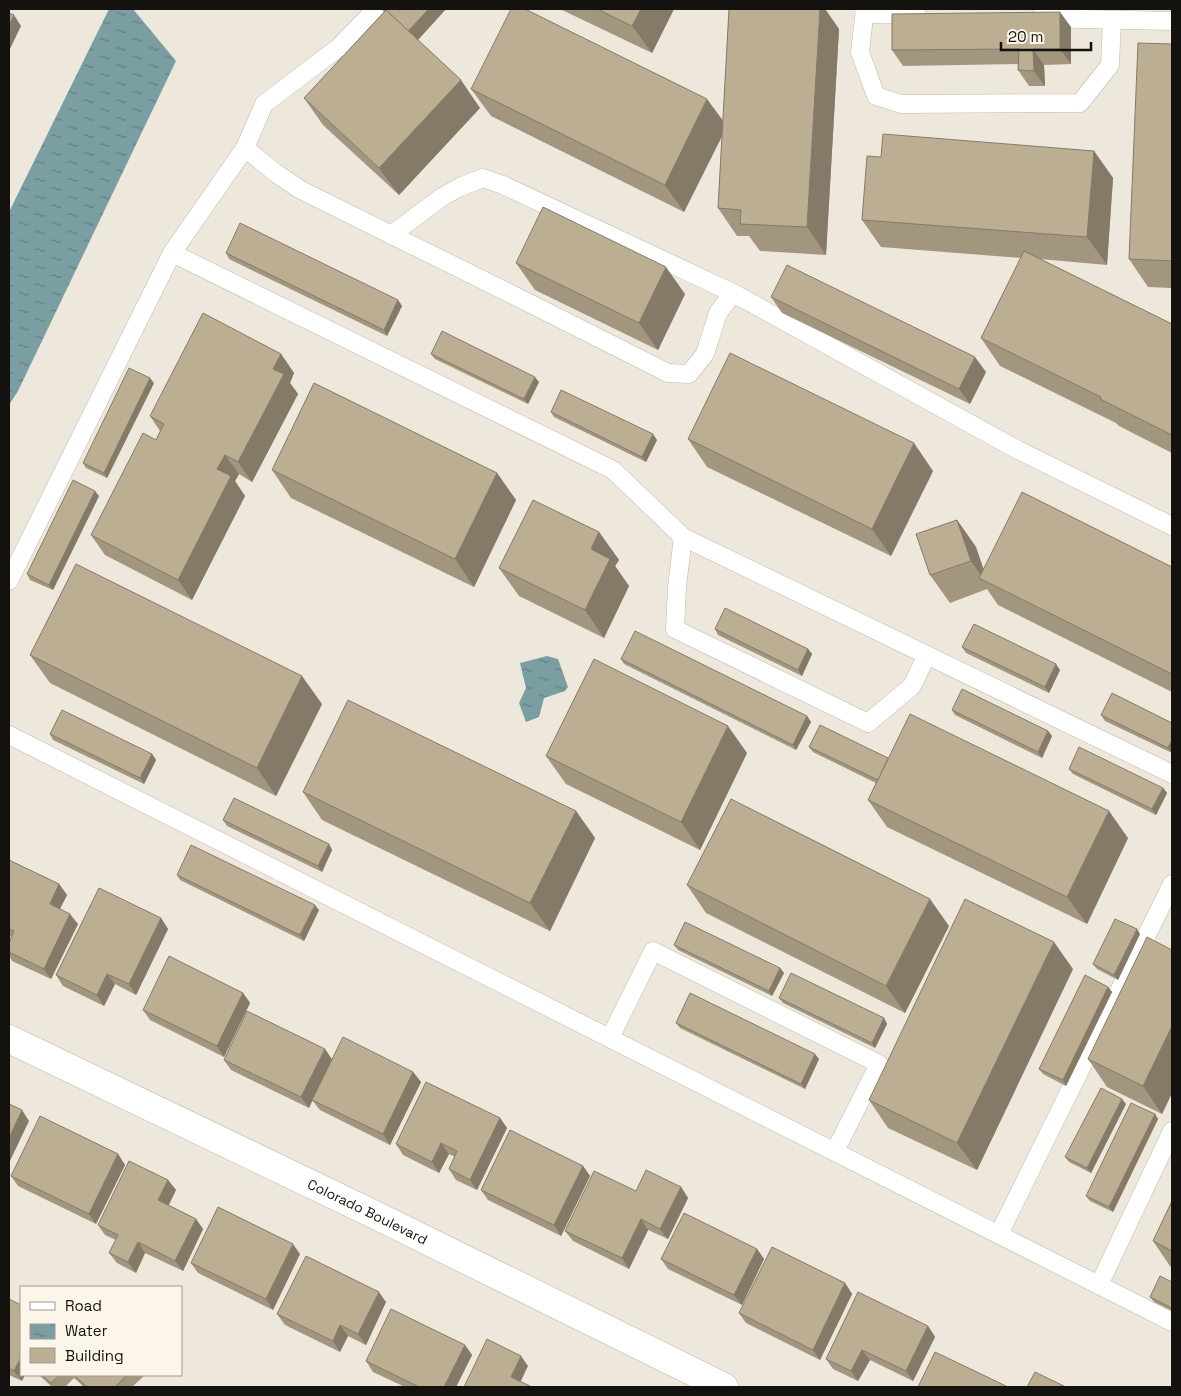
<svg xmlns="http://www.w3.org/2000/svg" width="1181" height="1396" viewBox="0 0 1181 1396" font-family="'Space Grotesk',sans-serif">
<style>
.water{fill:url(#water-ripples)}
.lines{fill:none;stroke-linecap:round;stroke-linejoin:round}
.lane-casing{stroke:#bfb9ae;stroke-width:19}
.street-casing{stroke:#bfb9ae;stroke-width:29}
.lane{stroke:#fff;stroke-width:18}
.street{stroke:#fff;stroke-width:28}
.wall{fill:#a2967e}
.shaded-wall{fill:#847a67}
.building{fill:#bcae93;stroke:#847a67}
.labels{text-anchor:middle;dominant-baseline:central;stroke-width:5;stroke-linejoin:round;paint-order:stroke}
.street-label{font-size:14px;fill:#14120e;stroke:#fcf5e9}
</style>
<defs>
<pattern id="water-ripples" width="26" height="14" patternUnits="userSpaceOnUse" patternTransform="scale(1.25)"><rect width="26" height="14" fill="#7a9ea2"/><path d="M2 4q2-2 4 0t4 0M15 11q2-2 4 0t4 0" fill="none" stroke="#637f82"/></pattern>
</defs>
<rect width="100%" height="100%" fill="#eee8dc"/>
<g class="water">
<path d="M109 9H133L176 61 18 391 9 405V212Z"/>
<path d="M547 656 558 659 568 687 565 691 544 698 539 717 526 722 519 703 526 688 520 663Z"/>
</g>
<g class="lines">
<g class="lane-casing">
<g id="lane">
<path d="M376 9 338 48 264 104 245 148 277 174 301 190 515 296 668 373 689 374 705 354 718 313 733 293 1018 450 1172 526"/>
<path d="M864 9 874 14 917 15"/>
<path d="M865 9 860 52 876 96 901 104 1080 103 1110 65 1112 20"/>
<path d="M1040 18 1172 21"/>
<path d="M391 235 442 197 460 187 483 178 503 185 733 293"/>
<path d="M172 253 245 148"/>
<path d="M683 537 677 587 675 629 868 723 912 686 927 655"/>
<path d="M9 581 172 253 613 470 683 537 1172 774"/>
<path d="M9 735 1172 1322"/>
<path d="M610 1038 653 951 879 1064 835 1151"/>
<path d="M999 1234 1172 884"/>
<path d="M1099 1285 1172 1131"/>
</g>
</g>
<g class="street-casing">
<g id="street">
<path id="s1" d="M9 1039 367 1211 724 1387"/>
</g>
</g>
<use href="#lane" class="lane"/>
<use href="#street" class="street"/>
</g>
<g class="wall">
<path d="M382 9H446L418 40 480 108 399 195 323 125 304 98 384 12Z"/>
<path d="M560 9H674L652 53Z"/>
<path d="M729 9H825L839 29 826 255 760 251 749 236H737L718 208 722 136 684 212 491 116 471 89 723 121Z"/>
<path d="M1071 27V64L1044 65 1045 86H1029L1018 70V64L903 66 892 50Z"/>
<path d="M1172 44V288L1148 287 1129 259Z"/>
<path d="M1094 151 1113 178 1107 265 1040 259 1172 324V453L1119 426 1116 423 1000 366 981 338 1021 258 881 247 862 220 881 157Z"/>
<path d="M226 253 398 300 402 306 387 336 229 259Z"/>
<path d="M516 263 685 294 658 350 535 290Z"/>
<path d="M771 297 986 372 970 404 782 313Z"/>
<path d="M281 354 294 373 290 383 298 394 252 482 239 474 235 481 245 496 192 600 105 555 91 535 156 440 160 431 150 416Z"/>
<path d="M431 354 539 382 528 404 435 359Z"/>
<path d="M154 383 107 478 86 468 83 463Z"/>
<path d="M551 412 657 440 646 462 554 417Z"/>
<path d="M688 439 933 471 891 556 707 467Z"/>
<path d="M272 470 497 473 516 500 474 587 291 498Z"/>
<path d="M99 496 53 590 30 580 27 574Z"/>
<path d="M957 520 976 547 983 569 1172 567V692L998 605 987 589 950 603 930 575Z"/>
<path d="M599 532 619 560 615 566 629 586 604 638 519 596 499 568Z"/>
<path d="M715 629 808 649 812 654 802 676 718 635Z"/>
<path d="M962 647 1060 670 1049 693 966 653Z"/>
<path d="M30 655 322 704 276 796 50 683Z"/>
<path d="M621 659 807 716 811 722 796 750 624 664Z"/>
<path d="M952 710 1048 731 1052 736 1042 758 955 715Z"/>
<path d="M1101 715 1172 723V753L1105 721Z"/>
<path d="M50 734 152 754 156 760 144 784 53 740Z"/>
<path d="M809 747 889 758 1128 838 1087 924 887 827 868 800 876 783 813 752Z"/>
<path d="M747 753 700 850 566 784 546 756Z"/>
<path d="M1069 769 1163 788 1167 793 1156 815 1073 774Z"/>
<path d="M303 792 576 811 595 838 550 931 322 820Z"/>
<path d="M223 820 329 844 332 850 322 872 227 826Z"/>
<path d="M9 860 59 884 67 895 60 909 78 924 51 979 12 961 9 955V943L12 937 9 936Z"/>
<path d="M177 875 319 910 304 941 180 880Z"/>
<path d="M687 885 949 926 905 1013 706 913Z"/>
<path d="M161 918 168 929 136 995 115 984 104 1006 63 986 56 975Z"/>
<path d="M1140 934 1118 980 1097 969 1093 964Z"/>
<path d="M674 945 780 968 784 973 772 996 678 950Z"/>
<path d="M1172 950V1093L1162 1114 1107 1087 1088 1059Z"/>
<path d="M1073 969 977 1170 888 1128 869 1100Z"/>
<path d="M1108 987 1112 992 1066 1086 1043 1074 1039 1069Z"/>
<path d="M243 993 250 1003 224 1057 150 1020 143 1010Z"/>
<path d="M779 998 884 1018 887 1024 875 1048 783 1003Z"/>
<path d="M676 1023 819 1059 805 1089 680 1028Z"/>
<path d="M325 1049 332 1059 413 1072 421 1082 390 1145 320 1110 312 1100 309 1108 231 1070 224 1060Z"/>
<path d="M1126 1104 1091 1173 1069 1162 1065 1157Z"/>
<path d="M1155 1114 1158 1119 1113 1212 1090 1201 1086 1196Z"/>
<path d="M500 1118 507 1128 477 1190 456 1180 449 1169 455 1157 449 1154 439 1173 403 1155 396 1144Z"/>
<path d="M118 1154 125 1165 96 1224 18 1186 11 1176Z"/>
<path d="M583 1166 590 1176 561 1236 488 1200 481 1190Z"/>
<path d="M168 1180 176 1190 168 1205 196 1219 203 1229 183 1271 145 1253 136 1273 117 1263 109 1253 116 1240 105 1235 98 1225Z"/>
<path d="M681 1187 688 1198 668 1239 648 1230 629 1269 573 1241 565 1231 636 1191Z"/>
<path d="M1172 1201V1269L1153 1241Z"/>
<path d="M757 1249 764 1259 742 1305 668 1269 661 1259Z"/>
<path d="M300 1254 273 1310 198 1273 191 1263Z"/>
<path d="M1172 1282V1311L1154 1302 1150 1297Z"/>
<path d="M845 1283 852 1294 820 1360 746 1323 739 1313Z"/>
<path d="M9 1299 22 1381 9 1375Z"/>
<path d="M386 1302 366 1345 348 1336 340 1352 285 1325 277 1314Z"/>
<path d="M928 1326 935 1337 913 1381 870 1360 858 1381 833 1369 826 1359Z"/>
<path d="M465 1345 472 1355 456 1387H405L373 1372 366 1361Z"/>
<path d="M39 1375H145L132 1387H84L74 1378 65 1387H52Z"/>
</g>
<g class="shaded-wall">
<path d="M429 9H446L415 43 408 32Z"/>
<path d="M641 9H674L652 53 632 26Z"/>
<path d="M820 9H825L839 29 826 255 807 227Z"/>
<path d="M1060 12 1071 27V64L1060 49Z"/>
<path d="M14 15 21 26 9 51V25Z"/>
<path d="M1033 49 1044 65 1045 86 1034 71Z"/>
<path d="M461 80 480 108 399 195 379 168Z"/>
<path d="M707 99 727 126 684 212 665 185Z"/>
<path d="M1094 151 1113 178 1107 265 1087 237Z"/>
<path d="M666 267 685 294 658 350 639 323Z"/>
<path d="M398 300 402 306 387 336 384 330Z"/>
<path d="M281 354 294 373 290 383 298 394 252 482 238 462 273 369Z"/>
<path d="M975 357 986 372 970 404 959 389Z"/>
<path d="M535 377 539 382 528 404 524 399Z"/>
<path d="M150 378 154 383 107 478 104 473Z"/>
<path d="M653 434 657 440 646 462 642 457Z"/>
<path d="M914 443 933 471 891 556 872 529Z"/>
<path d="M225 455 239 474 235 481 245 496 192 600 178 580 217 469Z"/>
<path d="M497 473 516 500 474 587 455 559Z"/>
<path d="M95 491 99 496 53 590 49 585Z"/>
<path d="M957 520 976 547 988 582 985 581 971 561Z"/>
<path d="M599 532 619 560 615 566 629 586 604 638 585 610 591 549Z"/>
<path d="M808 649 812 654 802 676 798 670Z"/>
<path d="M1056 664 1060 670 1049 693 1045 687Z"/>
<path d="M302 676 322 704 276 796 257 768Z"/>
<path d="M807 716 811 722 796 750 793 745Z"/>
<path d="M728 726 747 753 700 850 681 822Z"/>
<path d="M1048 731 1052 736 1042 758 1038 752Z"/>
<path d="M1172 740V753L1168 748Z"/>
<path d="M152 754 156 760 144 784 140 778Z"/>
<path d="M1163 788 1167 793 1156 815 1152 809Z"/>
<path d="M576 811 595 838 550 931 530 903Z"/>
<path d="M1109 811 1128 838 1087 924 1067 897Z"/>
<path d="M329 844 332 850 322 872 318 866Z"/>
<path d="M59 884 67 895 57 914 50 904Z"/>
<path d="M930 899 949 926 905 1013 886 986Z"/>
<path d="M315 905 319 910 304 941 300 935Z"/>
<path d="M70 914 78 924 51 979 44 969Z"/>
<path d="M161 918 168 929 136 995 129 984Z"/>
<path d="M1137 929 1140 934 1118 980 1114 975Z"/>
<path d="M1054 942 1073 969 977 1170 957 1143Z"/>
<path d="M780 968 784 973 772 996 769 991Z"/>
<path d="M107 974 115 984 104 1006 97 995Z"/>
<path d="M1108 987 1112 992 1066 1086 1063 1080Z"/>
<path d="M243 993 250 1003 224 1057 217 1046Z"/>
<path d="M884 1018 887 1024 875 1048 872 1043Z"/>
<path d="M1172 1026V1093L1162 1114 1143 1086Z"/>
<path d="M325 1049 332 1060 309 1108 301 1097Z"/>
<path d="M815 1054 819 1059 805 1089 801 1084Z"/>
<path d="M413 1072 421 1082 390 1145 383 1134Z"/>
<path d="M1122 1099 1126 1104 1091 1173 1087 1168Z"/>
<path d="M22 1110 29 1121 9 1163V1138Z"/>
<path d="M1155 1114 1158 1119 1113 1212 1109 1207Z"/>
<path d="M500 1118 507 1128 477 1190 470 1180Z"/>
<path d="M441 1143 449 1154 439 1173 432 1162Z"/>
<path d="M118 1154 125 1165 96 1224 89 1214Z"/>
<path d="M583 1166 590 1176 561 1236 554 1225Z"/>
<path d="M168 1180 176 1190 166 1211 158 1200Z"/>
<path d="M681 1187 688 1198 668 1239 660 1229Z"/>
<path d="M196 1219 203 1229 183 1271 175 1261Z"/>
<path d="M641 1219 648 1230 629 1269 622 1258Z"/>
<path d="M138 1242 145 1253 136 1273 128 1262Z"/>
<path d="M293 1244 300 1254 273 1310 266 1299Z"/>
<path d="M757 1249 764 1259 742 1305 734 1295Z"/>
<path d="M845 1283 852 1294 820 1360 813 1350Z"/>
<path d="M379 1292 386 1302 366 1345 358 1334Z"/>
<path d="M340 1325 348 1336 340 1352 333 1341Z"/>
<path d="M928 1326 935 1337 913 1381 906 1371Z"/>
<path d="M465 1345 472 1355 456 1387H444Z"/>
<path d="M862 1350 870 1360 858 1381 851 1371Z"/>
<path d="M521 1356 528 1366 518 1387 511 1377Z"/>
<path d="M21 1357V1375H25L22 1381 14 1371Z"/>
</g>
<g class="building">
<path d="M382 9H429L408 31 386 10 384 11Z"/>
<path d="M511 9H525L707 99 665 185 471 89Z"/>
<path d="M597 9H641L632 26Z"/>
<path d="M729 9H820L807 227 740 224 741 210 718 208Z"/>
<path d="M386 10 461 80 379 168 304 98Z"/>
<path d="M1060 12V49H1033L1034 71 1018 70 1019 49 892 50V14Z"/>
<path d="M9 13 14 15 9 25Z"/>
<path d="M1138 43 1172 44V261L1129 259Z"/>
<path d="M883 134 1094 151 1087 237 862 220 867 156 881 157Z"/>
<path d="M543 207 666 267 639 323 516 263Z"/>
<path d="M240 223 398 300 384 330 226 253Z"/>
<path d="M1024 251 1172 324V435L1100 399 1101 397 981 338Z"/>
<path d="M787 265 975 357 959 389 771 297Z"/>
<path d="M203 313 281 354 273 369 284 374 238 462 225 455 217 469 231 476 178 580 91 535 143 433 156 440 164 424 150 416Z"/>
<path d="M442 331 535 377 524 399 431 354Z"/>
<path d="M730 353 914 443 872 529 688 439Z"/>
<path d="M129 368 150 378 104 473 83 463Z"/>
<path d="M314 383 497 473 455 559 272 470Z"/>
<path d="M561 390 653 434 642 457 551 412Z"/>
<path d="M73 480 95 491 49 585 27 574Z"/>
<path d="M1022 492 1172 567V674L979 578Z"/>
<path d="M533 500 599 532 591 549 610 559 585 610 499 568Z"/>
<path d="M957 520 971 561 930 575 916 534Z"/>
<path d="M76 564 302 676 257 768 30 655Z"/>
<path d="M725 608 808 649 798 670 715 629Z"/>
<path d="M974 624 1056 664 1045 687 962 647Z"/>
<path d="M635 631 807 716 793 745 621 659Z"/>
<path d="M594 659 728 726 681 822 546 756Z"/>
<path d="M962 689 1048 731 1038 752 952 710Z"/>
<path d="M1112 693 1172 723V740L1168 748 1101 715Z"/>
<path d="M348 700 576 811 530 903 303 792Z"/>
<path d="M62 710 152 754 140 778 50 734Z"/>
<path d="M910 714 1109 811 1067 897 868 800Z"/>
<path d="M820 725 888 758 878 780 809 747Z"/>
<path d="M1079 747 1163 788 1152 809 1069 769Z"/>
<path d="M234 798 329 844 318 866 223 820Z"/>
<path d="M731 799 930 899 886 986 687 885Z"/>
<path d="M191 845 315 905 300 935 177 875Z"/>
<path d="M9 860 59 884 50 904 70 914 44 969 9 952V943L14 931 9 929Z"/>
<path d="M99 888 161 918 129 984 107 974 97 995 56 975Z"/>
<path d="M965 899 1054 942 957 1143 869 1100Z"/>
<path d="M1115 919 1137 929 1114 975 1093 964Z"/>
<path d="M685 922 780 968 769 991 674 945Z"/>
<path d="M1147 937 1172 950V1026L1143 1086 1088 1059Z"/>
<path d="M169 956 243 993 217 1046 143 1010Z"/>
<path d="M791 973 884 1018 872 1043 779 998Z"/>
<path d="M1085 975 1108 987 1063 1080 1039 1069Z"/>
<path d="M690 993 815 1054 801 1084 676 1023Z"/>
<path d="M247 1011 325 1049 301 1097 224 1060Z"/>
<path d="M343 1037 413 1072 383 1134 312 1100Z"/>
<path d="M426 1082 500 1118 470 1180 449 1169 457 1151 441 1143 432 1162 396 1144Z"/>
<path d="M1101 1088 1122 1099 1087 1168 1065 1157Z"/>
<path d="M1131 1103 1155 1114 1109 1207 1086 1196Z"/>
<path d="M9 1104 22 1110 9 1138Z"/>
<path d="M40 1116 118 1154 89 1214 11 1176Z"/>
<path d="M510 1130 583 1166 554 1225 481 1190Z"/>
<path d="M129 1161 168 1180 158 1200 196 1219 175 1261 138 1242 128 1262 109 1253 118 1235 98 1225Z"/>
<path d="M646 1170 681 1187 660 1229 641 1219 622 1258 565 1231 594 1171 636 1191Z"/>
<path d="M1172 1201V1251L1153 1241Z"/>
<path d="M218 1207 293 1244 266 1299 191 1263Z"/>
<path d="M684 1213 757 1249 734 1295 661 1259Z"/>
<path d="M772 1247 845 1283 813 1350 739 1313Z"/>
<path d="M306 1256 379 1292 358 1334 340 1325 333 1341 277 1314Z"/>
<path d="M1160 1276 1172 1282V1308L1150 1297Z"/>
<path d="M858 1292 928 1326 906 1371 862 1350 851 1371 826 1359Z"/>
<path d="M9 1299 21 1305V1357L14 1371 9 1368Z"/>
<path d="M391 1309 465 1345 444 1387H419L366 1361Z"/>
<path d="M487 1339 521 1356 511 1377 532 1387H464Z"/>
<path d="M935 1352 1006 1386 1005 1387H918Z"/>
<path d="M1035 1372 1066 1387H1027Z"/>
<path d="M42 1375H60L51 1383Z"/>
<path d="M74 1375H127L115 1387H87Z"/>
</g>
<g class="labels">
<g class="street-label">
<text stroke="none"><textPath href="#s1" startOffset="398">Colorado Boulevard</textPath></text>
</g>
</g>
<rect width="1181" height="1396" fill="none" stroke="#14120e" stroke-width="20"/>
<rect x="20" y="1286" width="162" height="90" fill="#fcf5e9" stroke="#9f9a91"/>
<rect x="30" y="1302" width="25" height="8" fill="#ffffff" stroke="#9f9a91"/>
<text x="65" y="1311" font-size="15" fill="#14120e">Road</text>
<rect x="30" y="1324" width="25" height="15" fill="url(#water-ripples)" stroke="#9f9a91"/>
<text x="65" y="1336" font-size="15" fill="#14120e">Water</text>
<rect x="30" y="1348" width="25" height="15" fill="#bcae93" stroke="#9f9a91"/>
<text x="65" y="1361" font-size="15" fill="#14120e">Building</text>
<path d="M1001 42v8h90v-8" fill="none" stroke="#14120e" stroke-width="2.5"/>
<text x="1008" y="42" font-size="15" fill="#14120e" stroke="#fcf5e9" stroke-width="4" paint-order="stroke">20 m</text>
</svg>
